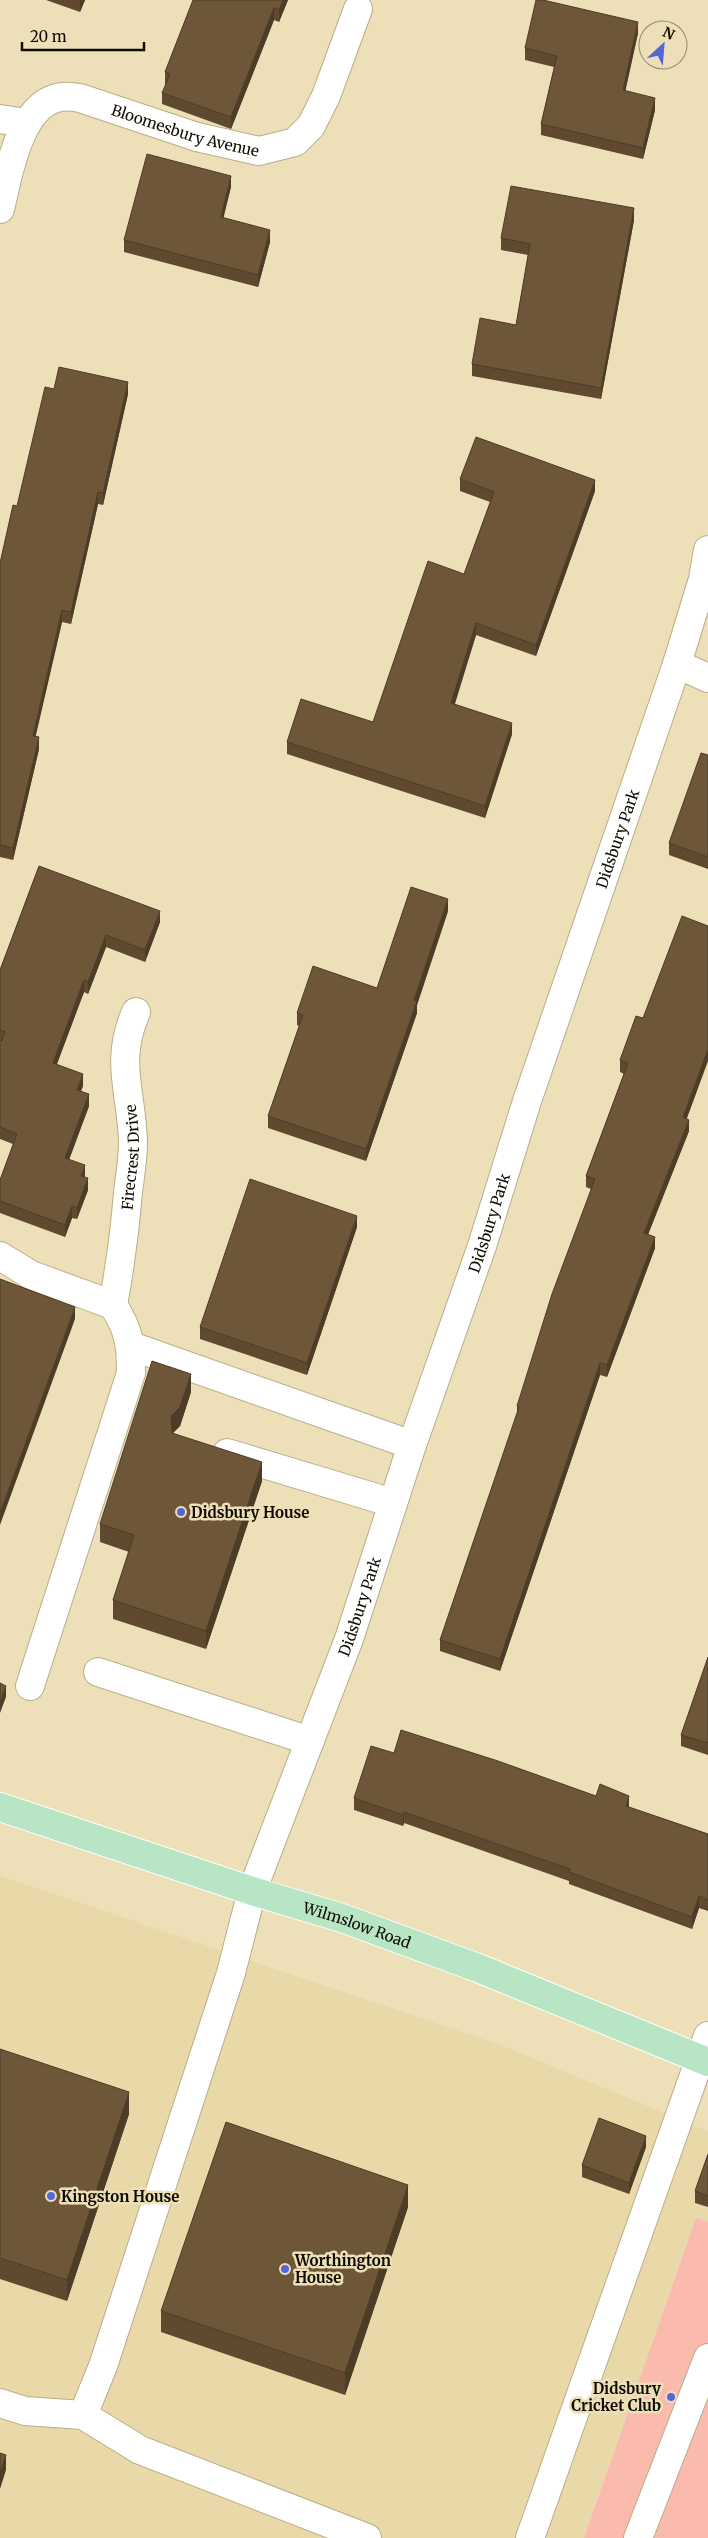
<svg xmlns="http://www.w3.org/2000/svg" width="708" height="2538" viewBox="0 0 708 2538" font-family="Merriweather,serif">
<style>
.built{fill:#e9d9a9}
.green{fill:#fabbae}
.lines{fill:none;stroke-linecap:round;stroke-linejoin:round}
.minor-casing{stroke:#baad87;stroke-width:30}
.major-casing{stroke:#fff;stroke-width:30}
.minor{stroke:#fff;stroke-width:28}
.major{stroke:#b8e5c4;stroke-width:28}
.wall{fill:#5f4a30}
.shaded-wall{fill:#4d3c27}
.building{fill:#6e5638;stroke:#4d3c27}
.poi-dot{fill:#5367dd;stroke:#ede0b8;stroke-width:2}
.labels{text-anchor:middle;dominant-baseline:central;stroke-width:5;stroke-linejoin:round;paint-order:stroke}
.street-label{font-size:15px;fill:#0f0b01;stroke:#ede0b8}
.poi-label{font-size:15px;font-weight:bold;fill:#0f0b01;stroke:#ede0b8;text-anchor:start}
</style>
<rect width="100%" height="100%" fill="#ede0b8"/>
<path class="built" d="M0 1876 501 2045 708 2131V2222L696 2218 584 2538H0Z"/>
<path class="green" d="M696 2218 708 2222V2538H584Z"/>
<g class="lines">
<g class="minor-casing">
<g id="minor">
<path d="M0 119 27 123"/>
<path id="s1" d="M0 209C8 176 19 103 61 97 67 96 74 97 80 98L197 137 259 151 295 142 311 126 326 96 358 9"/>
<path d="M677 664 708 678"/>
<path d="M0 1256 31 1275 113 1305"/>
<path id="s2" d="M113 1305C120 1267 125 1230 128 1192 130 1176 133 1159 133 1143 132 1092 114 1062 136 1012"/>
<path d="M131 1346 412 1445"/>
<path d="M227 1453 393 1503"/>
<path d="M98 1672 310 1741"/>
<path d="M30 1686 131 1373C131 1344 129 1330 113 1305"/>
<path d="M0 2403 25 2411 83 2415 140 2450 367 2538"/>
<path id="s3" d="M83 2415 103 2366 231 1973 252 1891 349 1639 412 1445 482 1246 527 1101 677 664 703 579 708 550"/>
<path d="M530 2538 708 2036"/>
<path d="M638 2538 708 2358"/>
</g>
</g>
<g class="major-casing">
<g id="major">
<path id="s4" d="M0 1807 252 1891 342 1918 478 1968 708 2062"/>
</g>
</g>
<use href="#minor" class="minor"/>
<use href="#major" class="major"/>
</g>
<g class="wall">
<path d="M46 0H85L80 12Z"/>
<path d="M193 0H288L279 22 274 20 231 129 162 104V93L166 84H165V72Z"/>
<path d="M638 33 625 91 655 110 643 159 541 135V124L554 67 525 60V48Z"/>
<path d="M231 187 223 217 270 242 258 287 124 252V240Z"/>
<path d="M634 220 601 399 472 376V364L516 325 528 255 501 250V238Z"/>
<path d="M54 389 128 394 103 505 98 504 71 624 62 622 35 737 39 749 13 860 0 857V563Z"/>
<path d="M460 479 595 491 536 656 476 635 455 704 512 734 485 818 287 754V742L373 722 464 574 490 502 460 491Z"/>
<path d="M708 755V869L669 855V843Z"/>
<path d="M39 866 160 922 145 962 106 947 88 994 84 992 56 1065 83 1086 80 1092 89 1106 69 1160 85 1177 88 1190 77 1219 72 1218 65 1237 0 1213V1180L13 1144 0 1139V1045L1 1042H0V970Z"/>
<path d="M448 911 417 1005V1013L366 1161 268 1128V1116L299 1026 297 1025V1013L377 988Z"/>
<path d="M636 1016 687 1119 689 1131 648 1234 655 1248 607 1377 600 1375 500 1671 440 1651V1640L517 1414V1406L591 1189 586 1187V1176L624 1074 620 1072V1060Z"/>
<path d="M357 1227 307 1375 200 1339V1327Z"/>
<path d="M191 1392 180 1426 173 1433 262 1481 206 1649 113 1619V1600L129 1552 100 1542V1524Z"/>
<path d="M708 1657V1755L681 1746V1735Z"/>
<path d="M394 1753 596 1796 708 1834V1911L699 1908 692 1929 569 1884V1881L404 1823 403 1826 354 1810V1798Z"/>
<path d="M0 2049 129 2114 67 2301 0 2279Z"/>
<path d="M646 2147 629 2194 582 2177V2165Z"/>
<path d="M708 2154V2207L695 2203V2191Z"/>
<path d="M408 2207 345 2395 161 2332V2311Z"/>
</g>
<g class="shaded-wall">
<path d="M80 0H85L80 12Z"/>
<path d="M283 0H288L279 22V10Z"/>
<path d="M274 8V20L231 129V117Z"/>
<path d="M638 22V33L623 102V90Z"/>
<path d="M655 98V110L643 159V148Z"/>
<path d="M231 176V187L221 228V217Z"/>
<path d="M634 208V220L601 399V388Z"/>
<path d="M270 230V242L258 287V275Z"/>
<path d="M128 382V394L103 505V493Z"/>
<path d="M595 480V491L536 656V645Z"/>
<path d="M98 492V504L71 624V612Z"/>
<path d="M62 610V622L33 748V736Z"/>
<path d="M476 623V635L451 714V703Z"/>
<path d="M512 723V734L485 818V806Z"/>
<path d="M39 737V749L13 860V848Z"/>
<path d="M448 899V911L417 1005V1013L366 1161V1149L414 1000Z"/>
<path d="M160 911V922L145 962V950Z"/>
<path d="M106 935V947L88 994V982Z"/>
<path d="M84 980V992L53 1075V1063Z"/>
<path d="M708 1049V1061L683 1129V1117Z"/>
<path d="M83 1074V1086L77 1102V1090Z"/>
<path d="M89 1094V1106L65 1170V1158Z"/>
<path d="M689 1120V1131L644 1245V1233Z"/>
<path d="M85 1165V1177L81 1176Z"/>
<path d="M88 1178V1190L77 1219V1208Z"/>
<path d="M72 1206V1218L65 1237V1225Z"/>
<path d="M357 1216V1227L307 1375V1363Z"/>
<path d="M655 1237V1248L607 1377V1365Z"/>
<path d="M75 1307V1319L0 1525V1513Z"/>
<path d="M600 1363V1375L500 1671V1659Z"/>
<path d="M191 1374V1392L180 1426 171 1435V1416Z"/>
<path d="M262 1462V1481L206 1649V1631Z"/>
<path d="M6 1686V1697L0 1713V1702Z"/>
<path d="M629 1796V1807L626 1806Z"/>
<path d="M404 1812V1823L403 1826V1815Z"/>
<path d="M699 1896V1908L692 1929V1917Z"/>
<path d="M129 2092V2114L67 2301V2280Z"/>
<path d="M646 2136V2147L629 2194V2183Z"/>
<path d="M408 2185V2207L345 2395V2373Z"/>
<path d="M6 2455V2470L0 2489V2473Z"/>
</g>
<g class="building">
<path d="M193 0H283L279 10 274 8 231 117 162 93 170 74 165 72Z"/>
<path d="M536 0H543L638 22 623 90 655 98 643 148 541 124 557 56 525 48Z"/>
<path d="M147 154 231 176 221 217 270 230 258 275 124 240Z"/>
<path d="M511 186 634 208 601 388 472 364 480 318 516 325 530 244 501 238Z"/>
<path d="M59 367 128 382 103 493 98 492 71 612 62 610 33 736 39 737 13 848 0 845V563L13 505 17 506 45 387 54 389Z"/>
<path d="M476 437 595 480 536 645 476 623 451 703 512 723 485 806 287 742 301 699 373 722 428 561 464 574 494 492 460 479Z"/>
<path d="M701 753 708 755V857L669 843Z"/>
<path d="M39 866 160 911 145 950 106 935 88 982 84 980 53 1063 83 1074 77 1090 89 1094 65 1158 85 1165 81 1176 88 1178 77 1208 72 1206 65 1225 0 1201V1180L17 1134 0 1127V1045L5 1032 0 1030V970Z"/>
<path d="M411 887 448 899 414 1000 417 1001 366 1149 268 1116 303 1015 297 1013 313 966 377 988Z"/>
<path d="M682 916 708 926V1049L683 1117 689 1120 644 1233 655 1237 607 1365 600 1363 500 1659 440 1640 519 1407 517 1406 552 1294 595 1179 586 1176 628 1063 620 1060 636 1016 643 1018Z"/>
<path d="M250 1179 357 1216 307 1363 200 1327Z"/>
<path d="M0 1279 75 1307 0 1513Z"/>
<path d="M152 1361 191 1374 180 1407 171 1416 172 1433 262 1462 206 1631 113 1600 134 1535 100 1524Z"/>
<path d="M708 1657V1743L681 1735Z"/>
<path d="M0 1683 6 1686 0 1702Z"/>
<path d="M401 1730 498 1761 596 1796 600 1784 629 1796 626 1806 708 1834V1900L699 1896 692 1917 569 1872 570 1869 404 1812 403 1815 354 1798 371 1746 394 1753Z"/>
<path d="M0 2049 129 2092 67 2280 0 2258Z"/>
<path d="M599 2118 646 2136 629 2183 582 2165Z"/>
<path d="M226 2122 408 2185 345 2373 161 2311Z"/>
<path d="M708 2154V2196L695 2191Z"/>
<path d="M0 2453 6 2455 0 2473Z"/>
</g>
<g class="poi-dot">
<circle cx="181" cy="1512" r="5"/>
<circle cx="51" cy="2196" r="5"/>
<circle cx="285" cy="2269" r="5"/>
<circle cx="671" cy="2397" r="5"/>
</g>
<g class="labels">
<g class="street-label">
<text stroke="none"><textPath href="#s1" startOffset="264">Bloomesbury Avenue</textPath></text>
<text stroke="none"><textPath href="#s3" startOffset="1665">Didsbury Park</textPath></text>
<text stroke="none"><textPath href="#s2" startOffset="149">Firecrest Drive</textPath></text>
<text stroke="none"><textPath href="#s3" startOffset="1260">Didsbury Park</textPath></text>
<text stroke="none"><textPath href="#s3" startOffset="855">Didsbury Park</textPath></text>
<text stroke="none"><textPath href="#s4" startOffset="376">Wilmslow Road</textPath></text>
</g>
<g class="poi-label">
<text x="191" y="1512">Didsbury House</text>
<text x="61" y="2196">Kingston House</text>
<text x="295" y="2260">Worthington<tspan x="295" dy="17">House</tspan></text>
<text x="661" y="2388" text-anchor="end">Didsbury<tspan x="661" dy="17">Cricket Club</tspan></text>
</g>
</g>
<g transform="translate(663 45) rotate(26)"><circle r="24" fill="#ede0b8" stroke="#948b6f"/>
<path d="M0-4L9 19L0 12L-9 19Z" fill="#5367dd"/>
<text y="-8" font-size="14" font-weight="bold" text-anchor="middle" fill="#0f0b01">N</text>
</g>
<path d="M22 42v8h122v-8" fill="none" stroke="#0f0b01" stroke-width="2.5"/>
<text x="30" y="42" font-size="15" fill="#0f0b01" stroke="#ede0b8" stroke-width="4" paint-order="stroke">20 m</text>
</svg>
